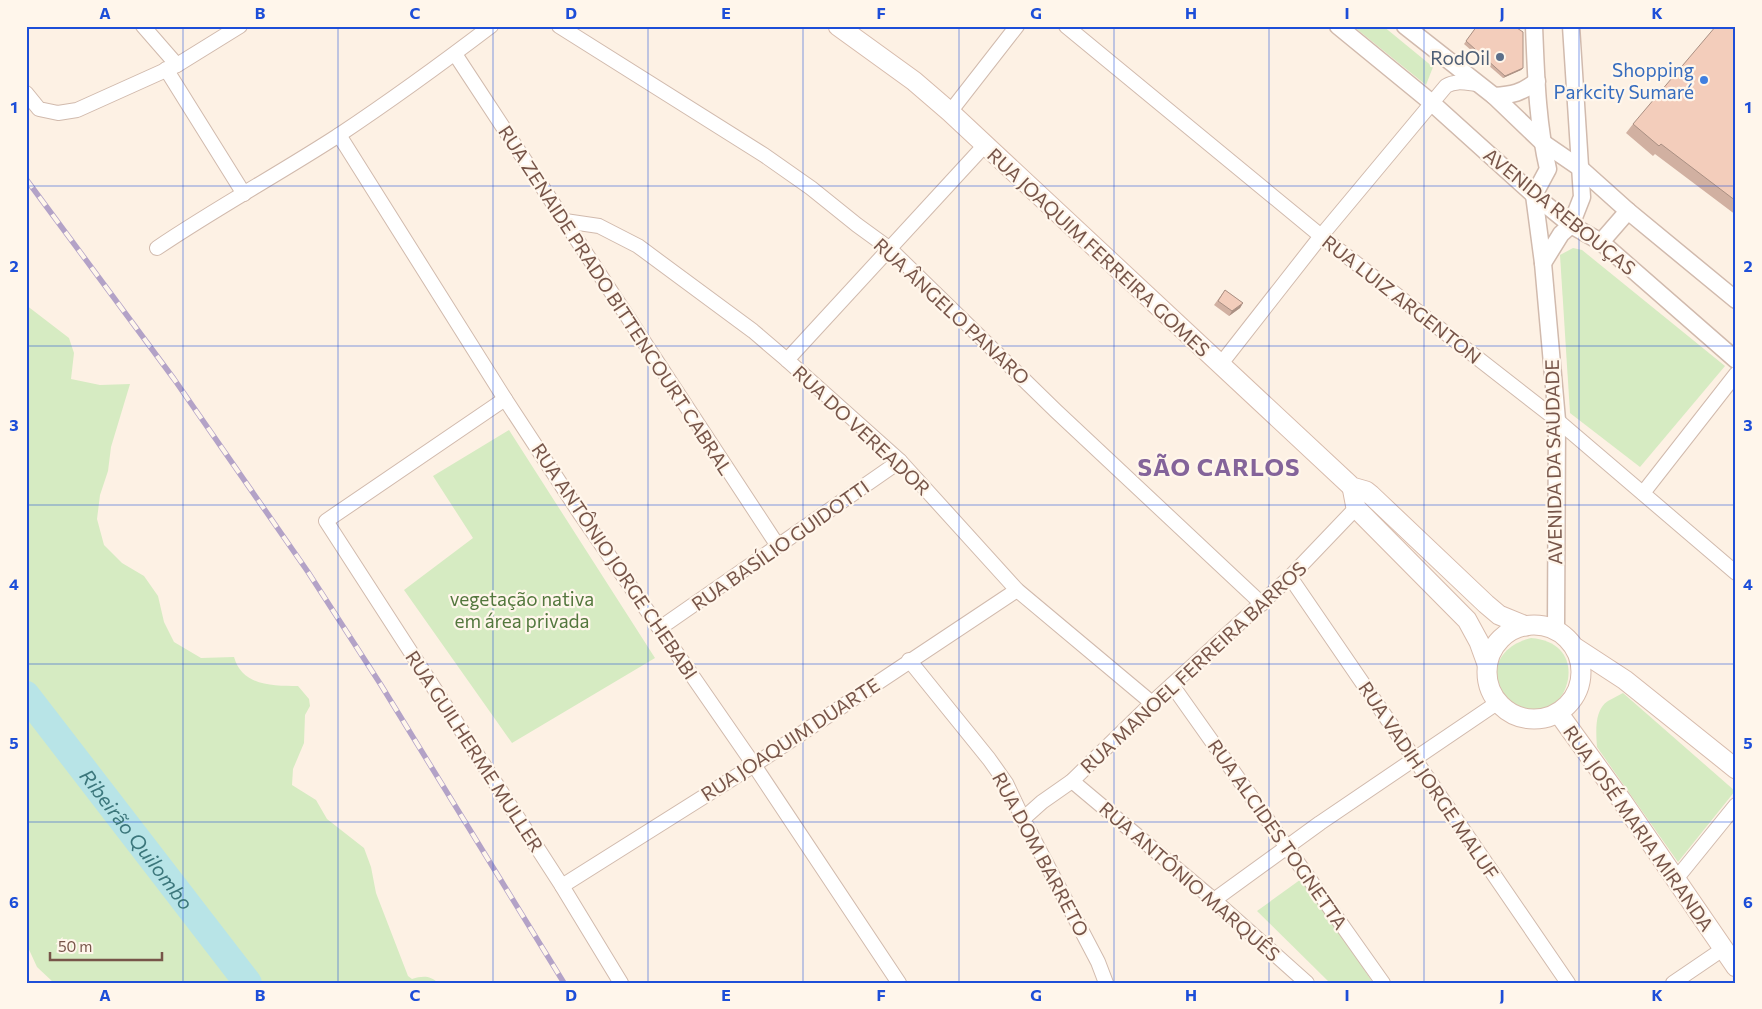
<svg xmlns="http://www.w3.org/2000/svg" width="1762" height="1009" viewBox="0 0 1762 1009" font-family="Commissioner,sans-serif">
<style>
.green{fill:#d6ebc2}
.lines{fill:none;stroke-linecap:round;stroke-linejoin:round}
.river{stroke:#b8e4e7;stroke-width:28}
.minor-casing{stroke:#d1baad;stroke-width:16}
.tertiary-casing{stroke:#d1baad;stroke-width:19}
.secondary-casing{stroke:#d7bbac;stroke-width:21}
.minor{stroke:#fff;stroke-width:14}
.tertiary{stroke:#fff;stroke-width:16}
.secondary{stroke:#fff;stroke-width:19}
.rail-casing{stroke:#b3a2c7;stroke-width:5.5}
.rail{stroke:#fff6eb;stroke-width:4;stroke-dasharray:11;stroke-linecap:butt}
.wall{fill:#d1b0a1}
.shaded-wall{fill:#aa9083}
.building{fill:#f3cdbb;stroke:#aa9083}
.grid{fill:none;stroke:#1d4ed8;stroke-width:1;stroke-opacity:0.55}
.service-dot{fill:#5c6f8a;stroke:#fff6eb;stroke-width:2}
.shop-dot{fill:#3f7fe0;stroke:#fff6eb;stroke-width:2}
.labels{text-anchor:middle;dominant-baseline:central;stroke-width:4.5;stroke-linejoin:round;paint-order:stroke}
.service-label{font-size:19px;fill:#4e5e75;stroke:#fff6eb;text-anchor:end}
.shop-label{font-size:19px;fill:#366cbe;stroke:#fff6eb;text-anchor:end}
.street-label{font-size:19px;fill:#775549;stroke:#fff6eb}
.park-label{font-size:19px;fill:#53773d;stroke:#fff6eb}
.water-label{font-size:20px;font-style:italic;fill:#3c777c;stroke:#fff6eb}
.district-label{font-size:24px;font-weight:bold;letter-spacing:1px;fill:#84649a;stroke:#fff6eb}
.neatline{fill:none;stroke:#1d4ed8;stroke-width:2}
.grid-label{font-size:16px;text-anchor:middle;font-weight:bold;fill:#1d4ed8}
</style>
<rect width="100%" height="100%" fill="#fdf1e4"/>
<g class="green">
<path d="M1353 26H1383L1433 67 1426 85Z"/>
<path d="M1573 248 1582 250 1725 366 1640 467 1570 413 1560 255Z"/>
<path d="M26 305 69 338 74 353 71 379 100 385 130 384 111 447 108 471 100 495 97 519 104 545 122 563 144 576 158 596 164 622 174 642 201 658 234 657C242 686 273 686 298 686L309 699 310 706 305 715 304 743 293 769 292 785 316 800 327 819 364 848 371 867 376 893 408 976 412 979C422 976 430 975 438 983H54L37 967 26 943Z"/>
<path d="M509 430 655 658 512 743 404 590 473 538 433 476Z"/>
<path d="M1531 638C1597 643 1565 731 1519 708 1511 703 1504 697 1500 689 1489 663 1506 644 1531 638Z"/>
<path d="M1623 693 1735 791 1678 862 1597 747C1596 732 1594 710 1608 701 1613 698 1618 696 1623 693Z"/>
<path d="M1304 877 1373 983H1330L1257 911Z"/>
</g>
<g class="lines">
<path class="river" id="s1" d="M26 695 248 983"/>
<g class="minor-casing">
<g id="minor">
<path d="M143 26 177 65"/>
<path d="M559 26 764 155 811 188 857 225 890 249 1056 411 1262 604"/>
<path d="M1066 26 1321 236 1557 420 1736 573"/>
<path d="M455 54 778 546"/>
<path d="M166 69 244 194"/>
<path d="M26 93 39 109 58 113 77 110 177 65 240 26"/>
<path d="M950 112 1017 26"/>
<path d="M339 135 505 399 581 515 754 765 899 983"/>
<path d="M565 221 599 226 638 246 753 331 787 360 900 461 1017 590 1152 703"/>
<path d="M157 248C216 208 279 174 339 135 390 101 441 64 491 26"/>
<path d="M787 360 984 146"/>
<path d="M1220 365 1321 236 1446 86C1456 80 1466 83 1478 84"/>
<path d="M505 399 326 521 562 886 621 983"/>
<path d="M1643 493 1736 374"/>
<path d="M1290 577 1568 983"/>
<path d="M660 628 900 461"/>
<path d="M909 660 989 759 1006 783 1023 819 1098 962 1106 983"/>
<path d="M1172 685 1383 983"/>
<path d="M1072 781 1214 900 1307 983"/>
<path d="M1023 819 1042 802 1072 781 1152 703 1290 577 1356 508"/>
<path d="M1676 879 1736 805"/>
<path d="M562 886 754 765 1017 590"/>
<path d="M1214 900 1320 823 1497 703"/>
<path d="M1673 983 1723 949"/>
</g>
</g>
<g class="tertiary-casing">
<g id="tertiary">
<path d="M1338 26 1432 103 1534 195 1571 225 1601 242 1736 360"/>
<path d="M1405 26 1494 96 1542 142 1580 168 1628 211 1736 300"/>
<path d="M1534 26C1536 74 1537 122 1548 169L1534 195 1543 263 1557 420 1556 630"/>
<path d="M1494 96C1513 95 1521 93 1537 81"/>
<path d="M1601 242 1628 211"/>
<path d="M1543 263 1561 234 1571 225 1582 197 1571 26"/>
</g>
</g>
<g class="secondary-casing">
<g id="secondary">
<path d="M838 26 914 81 950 112 1352 487 1366 491 1371 495 1486 604 1499 615 1526 626"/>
<path d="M1352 487 1356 508 1467 620 1479 642 1487 664"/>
<circle cx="1534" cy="672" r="47"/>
<path d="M1576 648 1625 680 1736 769"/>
<path d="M1559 714 1622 801 1736 967"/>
</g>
</g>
<use href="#minor" class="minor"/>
<use href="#tertiary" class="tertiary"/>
<use href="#secondary" class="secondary"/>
<g class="rail-casing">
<path id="rail" d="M26 179 174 379 308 572 381 685 564 983"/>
</g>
<use href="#rail" class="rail"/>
</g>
<g class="wall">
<path d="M1477 26 1523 68 1521 70 1503 78 1464 44Z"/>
<path d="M1736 26V215L1655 154 1653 156 1626 133 1633 124Z"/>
<path d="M1225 290 1243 303 1240 308 1229 316 1214 305Z"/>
</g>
<g class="shaded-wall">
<path d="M1523 68 1521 70 1503 78 1505 76Z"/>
<path d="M1243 303 1240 308 1229 316 1232 311Z"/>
</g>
<g class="building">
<path d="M1477 26H1514L1523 32V68L1505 76 1466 41Z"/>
<path d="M1716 26H1736V201L1661 144 1659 146 1633 124Z"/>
<path d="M1225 290 1243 303 1232 311 1218 301Z"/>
</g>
<path class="grid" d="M183 26V983M338 26V983M493 26V983M648 26V983M803 26V983M959 26V983M1114 26V983M1269 26V983M1424 26V983M1579 26V983M26 186H1736M26 346H1736M26 505H1736M26 664H1736M26 822H1736"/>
<circle class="service-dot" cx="1500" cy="57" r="5"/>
<circle class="shop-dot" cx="1704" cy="80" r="5"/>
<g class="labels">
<g class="service-label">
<text x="1490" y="57">RodOil</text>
</g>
<g class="shop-label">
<text x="1694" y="69">Shopping<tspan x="1694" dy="22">Parkcity Sumaré</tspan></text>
</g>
<g class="street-label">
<text transform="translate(1560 211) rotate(39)">AVENIDA REBOUÇAS</text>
<text transform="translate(1099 252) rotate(43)">RUA JOAQUIM FERREIRA GOMES</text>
<text transform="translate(1402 299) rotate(38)">RUA LUIZ ARGENTON</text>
<text transform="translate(616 300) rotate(57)">RUA ZENAIDE PRADO BITTENCOURT CABRAL</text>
<text transform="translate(952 311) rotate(43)">RUA ÂNGELO PANARO</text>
<text transform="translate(862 430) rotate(43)">RUA DO VEREADOR</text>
<text transform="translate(1553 462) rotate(-91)">AVENIDA DA SAUDADE</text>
<text transform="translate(780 545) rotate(-35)">RUA BASÍLIO GUIDOTTI</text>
<text transform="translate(615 561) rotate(56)">RUA ANTÔNIO JORGE CHEBABI</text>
<text transform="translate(1193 667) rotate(-43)">RUA MANOEL FERREIRA BARROS</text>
<text transform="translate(790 739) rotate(-33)">RUA JOAQUIM DUARTE</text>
<text transform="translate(475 751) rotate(57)">RUA GUILHERME MULLER</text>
<text transform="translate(1429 780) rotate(56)">RUA VADIH JORGE MALUF</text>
<text transform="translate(1639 828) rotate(55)">RUA JOSÉ MARIA MIRANDA</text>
<text transform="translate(1278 834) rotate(55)">RUA ALCIDES TOGNETTA</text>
<text transform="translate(1041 854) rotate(62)">RUA DOM BARRETO</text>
<text transform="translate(1190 881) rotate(41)">RUA ANTÔNIO MARQUÊS</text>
</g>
<g class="park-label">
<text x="522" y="598">vegetação nativa<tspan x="522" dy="22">em área privada</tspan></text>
</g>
<g class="water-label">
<text stroke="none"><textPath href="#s1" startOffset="182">Ribeirão Quilombo</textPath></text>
</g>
<g class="district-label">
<text x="1219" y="466">SÃO CARLOS</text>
</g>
</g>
<rect width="1762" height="1009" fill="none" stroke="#fff6eb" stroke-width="55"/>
<path d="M50 952v8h112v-8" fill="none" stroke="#775549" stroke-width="2.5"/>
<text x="58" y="952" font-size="15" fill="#775549" stroke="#fff6eb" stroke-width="4" paint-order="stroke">50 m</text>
<rect x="28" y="28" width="1706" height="954" class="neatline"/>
<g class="grid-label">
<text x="105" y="19">A</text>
<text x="260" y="19">B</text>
<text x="415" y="19">C</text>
<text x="571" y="19">D</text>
<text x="726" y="19">E</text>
<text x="881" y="19">F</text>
<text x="1036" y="19">G</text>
<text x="1191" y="19">H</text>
<text x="1347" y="19">I</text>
<text x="1502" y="19">J</text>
<text x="1657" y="19">K</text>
<text x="14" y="113">1</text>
<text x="1748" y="113">1</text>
<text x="14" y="272">2</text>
<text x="1748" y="272">2</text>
<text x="14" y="431">3</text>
<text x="1748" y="431">3</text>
<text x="14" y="590">4</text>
<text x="1748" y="590">4</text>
<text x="14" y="749">5</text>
<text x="1748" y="749">5</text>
<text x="14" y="908">6</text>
<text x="1748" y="908">6</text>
<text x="105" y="1001">A</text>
<text x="260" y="1001">B</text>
<text x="415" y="1001">C</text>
<text x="571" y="1001">D</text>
<text x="726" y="1001">E</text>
<text x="881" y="1001">F</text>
<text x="1036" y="1001">G</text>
<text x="1191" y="1001">H</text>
<text x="1347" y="1001">I</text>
<text x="1502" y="1001">J</text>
<text x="1657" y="1001">K</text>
</g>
</svg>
